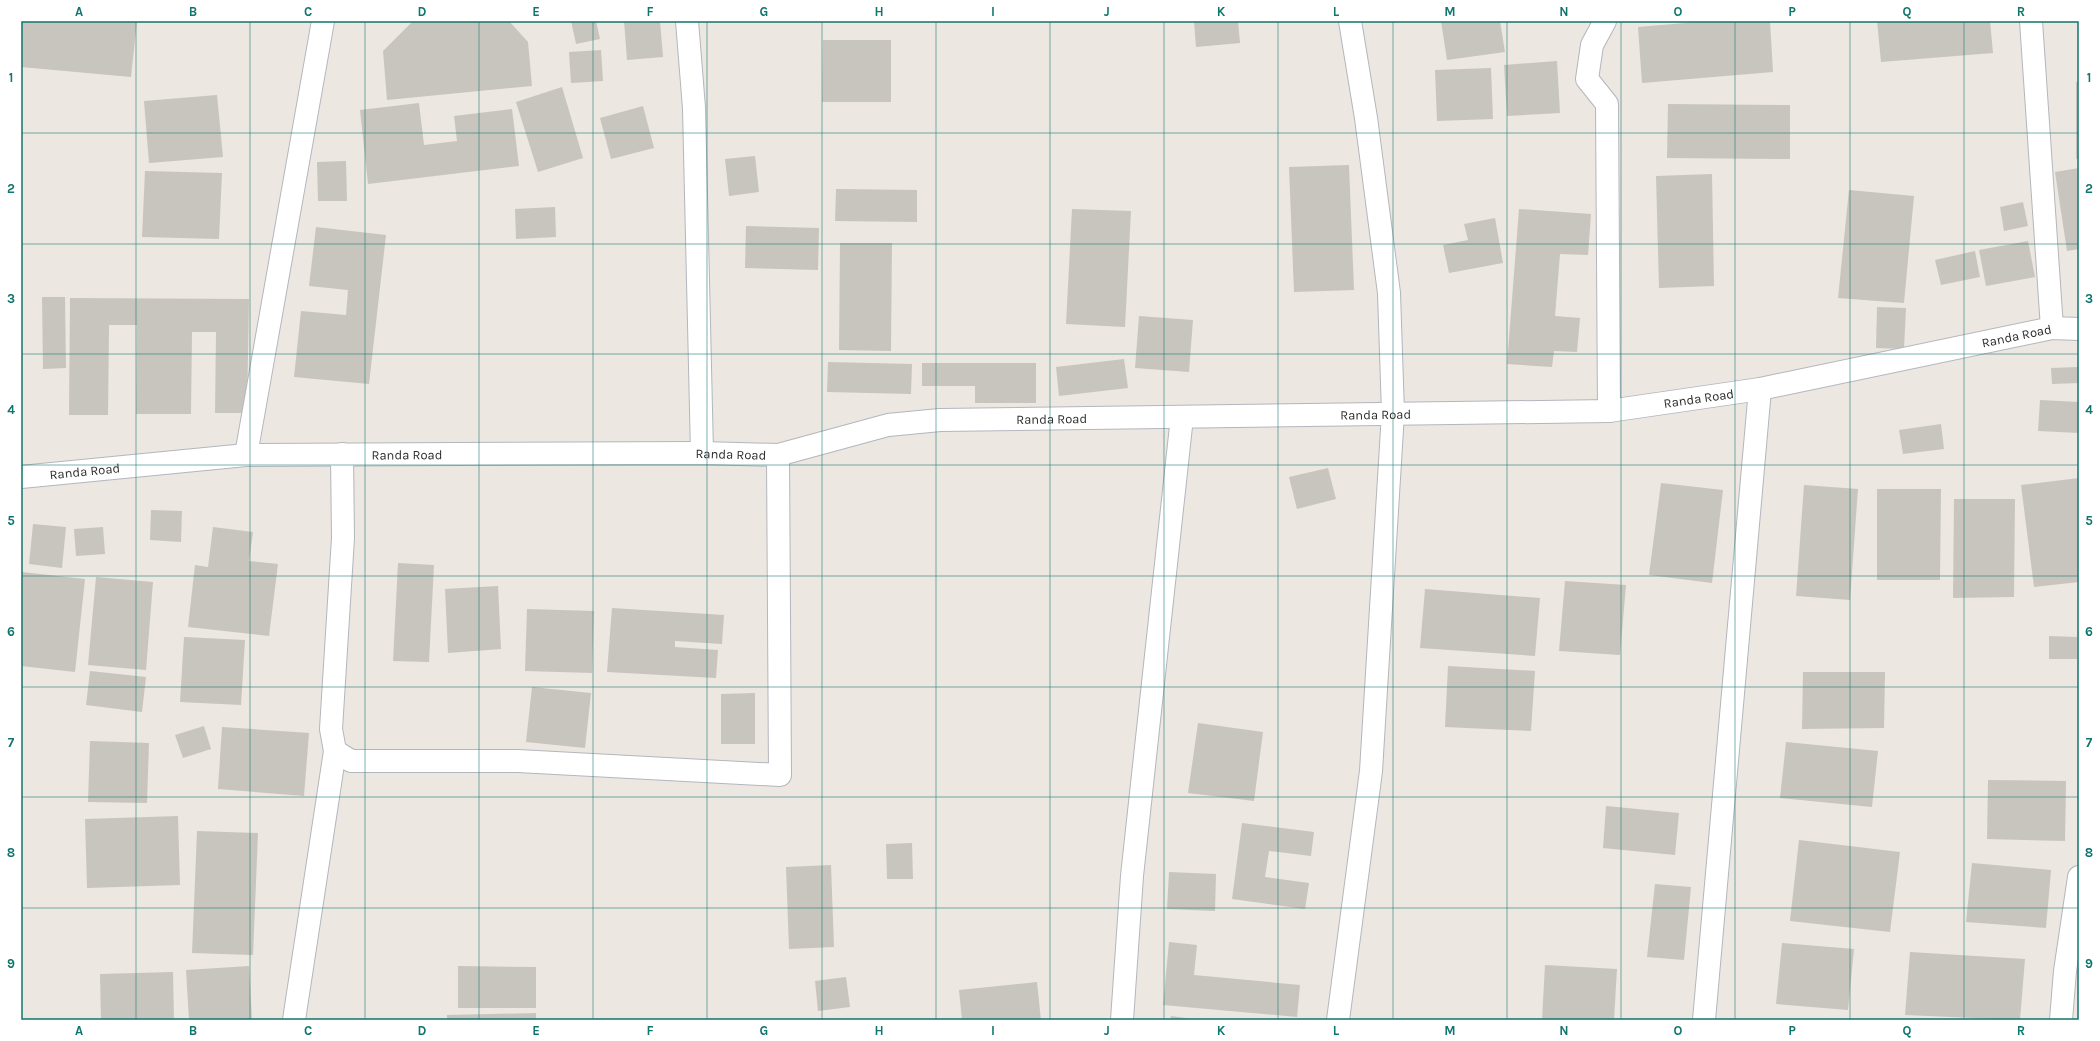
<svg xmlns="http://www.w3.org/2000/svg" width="2100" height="1041" viewBox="0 0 2100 1041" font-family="Karla,sans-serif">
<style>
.building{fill:#c8c5be}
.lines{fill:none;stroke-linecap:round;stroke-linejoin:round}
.street-casing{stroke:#b4b6be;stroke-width:24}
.street{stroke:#fff;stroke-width:22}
.grid{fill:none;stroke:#0f766e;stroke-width:1;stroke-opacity:0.55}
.labels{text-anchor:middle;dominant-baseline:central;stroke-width:3;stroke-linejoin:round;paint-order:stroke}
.street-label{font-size:13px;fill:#2c2c2c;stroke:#fff}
.neatline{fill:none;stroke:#0f766e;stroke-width:1.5}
.grid-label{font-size:13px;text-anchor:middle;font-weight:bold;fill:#0f766e}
</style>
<rect width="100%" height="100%" fill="#ece7e0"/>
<g class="building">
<path d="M21 21H137L131 77 21 67Z"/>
<path d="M413 21H509L528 42 532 86 387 100 383 51Z"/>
<path d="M571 21H596L600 39 576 44Z"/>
<path d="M624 21H660L663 57 627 60Z"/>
<path d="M1194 21H1238L1240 43 1196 47Z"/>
<path d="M1441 21H1500L1505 52 1447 60Z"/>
<path d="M1709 21H1770L1773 72 1642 83 1638 27Z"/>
<path d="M1877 21H1990L1993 53 1881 62Z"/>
<path d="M823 40H891V102H822Z"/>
<path d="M601 50 603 81 571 83 569 52Z"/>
<path d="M1557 61 1560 113 1507 116 1504 65Z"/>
<path d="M1491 68 1493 119 1437 121 1435 70Z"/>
<rect x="2076" y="82" width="3" height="77"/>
<path d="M562 87 583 158 538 172 516 102Z"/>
<path d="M217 95 223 157 149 163 144 101Z"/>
<path d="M419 103 424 145 457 141 454 116 512 109 519 166 368 184 360 110Z"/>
<path d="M1668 104 1790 105V159L1667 158Z"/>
<path d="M643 106 654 148 611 159 600 118Z"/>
<path d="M755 156 759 192 729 196 725 159Z"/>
<path d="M346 161 347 201H318L317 162Z"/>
<path d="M1349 165 1354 290 1294 292 1289 167Z"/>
<path d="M2079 168V249L2067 251 2055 172Z"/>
<path d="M145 171 222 173 219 239 142 237Z"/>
<path d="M1712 174 1714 286 1659 288 1656 176Z"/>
<path d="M836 189 917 190V222L835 221Z"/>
<path d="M1849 190 1914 196 1904 303 1838 298Z"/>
<path d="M2023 202 2028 226 2004 231 2000 207Z"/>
<path d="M555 207 556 237 516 239 515 209Z"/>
<path d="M1072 209 1131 211 1125 327 1066 324Z"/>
<path d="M1519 209 1591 214 1588 255 1560 254 1555 316 1580 318 1577 352 1554 351 1552 367 1507 364Z"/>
<path d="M1495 218 1503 263 1449 273 1443 245 1468 240 1464 224Z"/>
<path d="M746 226 819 228 818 270 745 268Z"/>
<path d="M316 227 386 235 369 384 294 377 301 311 346 315 348 290 309 286Z"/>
<path d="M2028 241 2035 277 1986 286 1979 250Z"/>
<path d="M840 243H892L891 351 839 350Z"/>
<path d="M1975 251 1980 277 1941 285 1935 260Z"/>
<path d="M42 297H65L66 368 43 369Z"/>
<path d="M70 298 249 299 247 413H215L216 332H192L191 414H136L137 325H109L108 415H69Z"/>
<path d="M1877 307 1906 308 1904 349 1876 348Z"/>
<path d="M1139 316 1193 320 1189 372 1135 368Z"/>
<path d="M1124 359 1128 388 1059 396 1056 367Z"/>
<path d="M828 362 912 364 911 394 827 392Z"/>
<path d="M922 363H1036V403H975V386H922Z"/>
<path d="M2079 367V383L2052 384 2051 368Z"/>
<path d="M2040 400 2079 402V433L2038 431Z"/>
<path d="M1941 424 1944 449 1903 454 1899 430Z"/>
<path d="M1328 468 1336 499 1297 509 1289 477Z"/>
<path d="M2079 478V582L2034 587 2021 485Z"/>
<path d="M1661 483 1723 490 1712 583 1649 575Z"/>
<path d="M1804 485 1858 489 1850 600 1796 596Z"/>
<path d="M1877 489H1941L1940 580H1877Z"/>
<path d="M1954 499H2015L2014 597 1953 598Z"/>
<path d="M151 510 182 511 181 542 150 540Z"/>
<path d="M33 524 66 527 62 568 29 564Z"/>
<path d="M103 527 105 554 76 556 74 529Z"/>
<path d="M213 527 253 532 249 561 278 564 269 636 188 627 195 565 208 567Z"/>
<path d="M398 563 434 565 429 662 393 661Z"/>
<path d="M22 572 85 579 75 672 21 666Z"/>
<path d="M96 577 153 582 146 670 88 665Z"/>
<path d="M1565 581 1626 585 1620 655 1559 651Z"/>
<path d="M498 586 501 649 448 653 445 589Z"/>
<path d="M1425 589 1540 598 1535 656 1420 648Z"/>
<path d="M612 608 724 615 722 644 675 641V647L718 650 716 678 607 672Z"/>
<path d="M527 609 594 611 592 673 525 671Z"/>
<path d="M2049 636 2077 637V659H2049Z"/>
<path d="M184 637 245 640 241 705 180 702Z"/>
<path d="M1448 666 1535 671 1531 731 1445 727Z"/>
<path d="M90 671 146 677 142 712 86 705Z"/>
<path d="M1803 672H1885L1884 728 1802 729Z"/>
<path d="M532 687 591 693 585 748 526 742Z"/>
<path d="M755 693V744H721V694Z"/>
<path d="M1198 723 1263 732 1254 801 1188 793Z"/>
<path d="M204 726 211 749 183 758 175 735Z"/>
<path d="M222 727 309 733 304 796 218 789Z"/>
<path d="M90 741 149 743 147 803 88 802Z"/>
<path d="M1786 742 1878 751 1872 807 1780 798Z"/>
<path d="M1988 780 2066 781 2065 841 1987 839Z"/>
<path d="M1606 806 1679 813 1675 855 1603 848Z"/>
<path d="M178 816 180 885 87 888 85 819Z"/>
<path d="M1242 823 1314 832 1311 856 1269 851 1265 877 1309 883 1305 909 1232 899Z"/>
<path d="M197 831 258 833 253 955 192 953Z"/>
<path d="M1799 840 1900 852 1890 932 1790 921Z"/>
<path d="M912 843 913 879H887L886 844Z"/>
<path d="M1972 863 2051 870 2046 928 1966 922Z"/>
<path d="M831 865 834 947 789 949 786 867Z"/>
<path d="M1169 872 1216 874 1215 911 1167 909Z"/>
<path d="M1655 884 1691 887 1684 960 1647 957Z"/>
<path d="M1169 942 1197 945 1194 975 1300 985 1297 1017 1163 1005Z"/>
<path d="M1782 943 1854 949 1848 1010 1776 1004Z"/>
<path d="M1910 952 2025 959 2020 1020 1905 1015Z"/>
<path d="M1545 965 1617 969 1614 1020H1542Z"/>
<path d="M249 966 252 1020H189L186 970Z"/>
<path d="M458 966 536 967V1008H458Z"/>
<path d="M173 972 174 1020H101L100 974Z"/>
<path d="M846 977 850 1007 818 1011 815 981Z"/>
<path d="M1037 982 1041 1020H962L959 990Z"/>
<path d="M536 1013V1020H447V1015Z"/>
<path d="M1171 1016 1193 1019V1020H1170Z"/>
</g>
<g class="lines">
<g class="street-casing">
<g id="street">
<path d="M687 21 694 108 702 453"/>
<path d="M1605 21 1592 45 1587 79 1607 104 1609 411"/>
<path d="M2031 21 2052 328"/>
<path d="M342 454 343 538 331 729 335 751 351 761H518L780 775 778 455"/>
<path d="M246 455 323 21"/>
<path id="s1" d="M21 477 246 455 702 453 778 455 888 425 940 420 1609 411 1760 389 2052 328 2079 329"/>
<path d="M294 1020 335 751"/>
<path d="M1122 1020 1132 876 1182 417"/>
<path d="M1338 1020 1371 771 1393 413 1389 293 1366 118 1350 21"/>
<path d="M1704 1020 1760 389"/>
<path d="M2061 1020 2065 971 2079 877"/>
</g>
</g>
<use href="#street" class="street"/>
</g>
<path class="grid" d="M136 21V1020M250 21V1020M365 21V1020M479 21V1020M593 21V1020M707 21V1020M822 21V1020M936 21V1020M1050 21V1020M1164 21V1020M1278 21V1020M1393 21V1020M1507 21V1020M1621 21V1020M1735 21V1020M1850 21V1020M1964 21V1020M21 133H2079M21 244H2079M21 354H2079M21 465H2079M21 576H2079M21 687H2079M21 797H2079M21 908H2079"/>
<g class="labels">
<g class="street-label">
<text stroke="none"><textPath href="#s1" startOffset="2008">Randa Road</textPath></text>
<text stroke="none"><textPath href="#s1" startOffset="1684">Randa Road</textPath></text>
<text stroke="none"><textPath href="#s1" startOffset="1360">Randa Road</textPath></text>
<text stroke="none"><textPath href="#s1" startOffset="1036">Randa Road</textPath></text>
<text stroke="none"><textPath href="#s1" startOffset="387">Randa Road</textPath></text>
<text stroke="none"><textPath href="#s1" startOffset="711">Randa Road</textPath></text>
<text stroke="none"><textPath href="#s1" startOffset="64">Randa Road</textPath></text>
</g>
</g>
<rect width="2100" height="1041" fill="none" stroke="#ffffff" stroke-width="44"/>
<rect x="22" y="22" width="2056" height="997" class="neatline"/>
<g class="grid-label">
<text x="79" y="16">A</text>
<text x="193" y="16">B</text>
<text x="308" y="16">C</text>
<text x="422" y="16">D</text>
<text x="536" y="16">E</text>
<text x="650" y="16">F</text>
<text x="764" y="16">G</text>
<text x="879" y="16">H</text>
<text x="993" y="16">I</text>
<text x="1107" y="16">J</text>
<text x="1221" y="16">K</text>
<text x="1336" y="16">L</text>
<text x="1450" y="16">M</text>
<text x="1564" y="16">N</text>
<text x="1678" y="16">O</text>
<text x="1792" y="16">P</text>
<text x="1907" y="16">Q</text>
<text x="2021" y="16">R</text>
<text x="11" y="82">1</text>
<text x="2089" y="82">1</text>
<text x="11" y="193">2</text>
<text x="2089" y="193">2</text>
<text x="11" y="303">3</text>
<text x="2089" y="303">3</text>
<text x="11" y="414">4</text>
<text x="2089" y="414">4</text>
<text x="11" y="525">5</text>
<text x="2089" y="525">5</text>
<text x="11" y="636">6</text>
<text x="2089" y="636">6</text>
<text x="11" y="747">7</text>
<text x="2089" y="747">7</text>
<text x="11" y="857">8</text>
<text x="2089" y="857">8</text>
<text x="11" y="968">9</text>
<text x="2089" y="968">9</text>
<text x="79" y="1035">A</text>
<text x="193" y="1035">B</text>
<text x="308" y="1035">C</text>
<text x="422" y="1035">D</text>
<text x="536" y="1035">E</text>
<text x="650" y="1035">F</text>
<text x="764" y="1035">G</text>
<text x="879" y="1035">H</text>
<text x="993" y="1035">I</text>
<text x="1107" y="1035">J</text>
<text x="1221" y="1035">K</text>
<text x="1336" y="1035">L</text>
<text x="1450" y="1035">M</text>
<text x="1564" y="1035">N</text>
<text x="1678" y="1035">O</text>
<text x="1792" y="1035">P</text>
<text x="1907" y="1035">Q</text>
<text x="2021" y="1035">R</text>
</g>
</svg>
